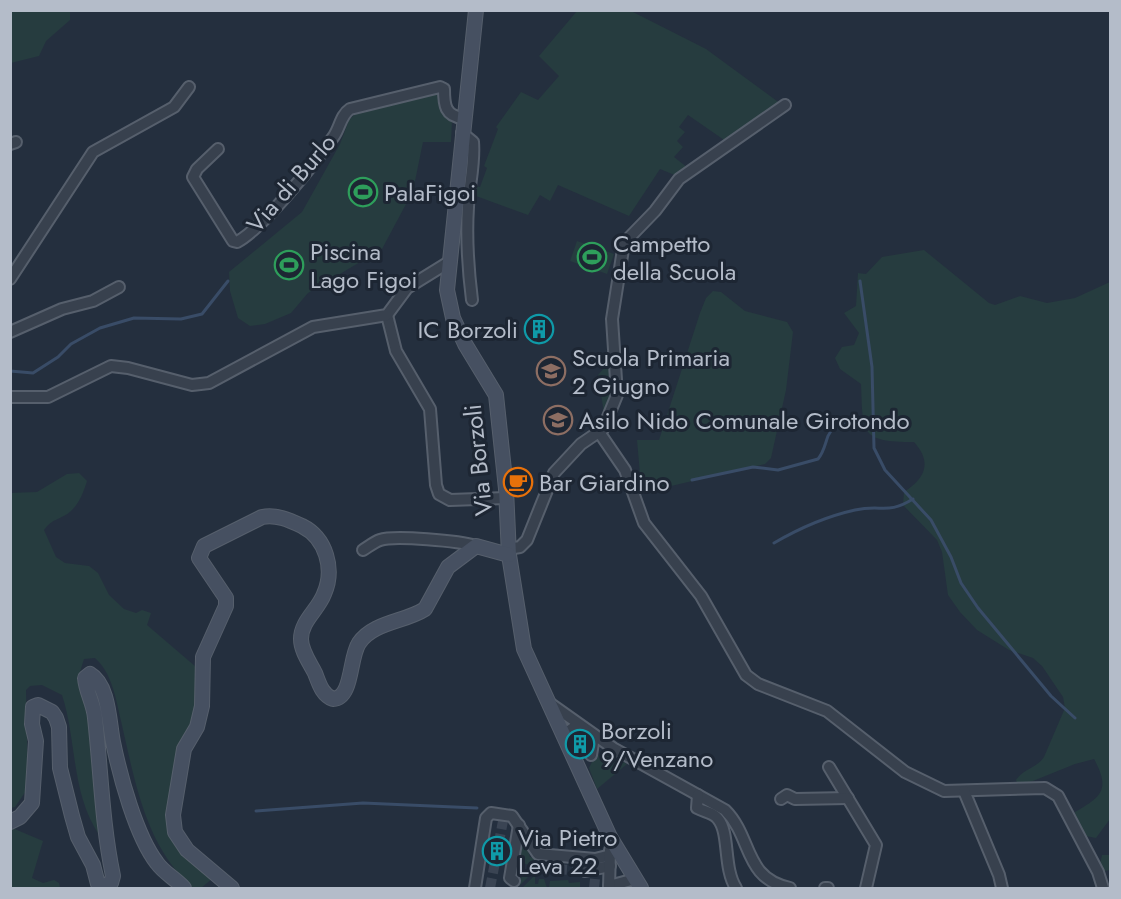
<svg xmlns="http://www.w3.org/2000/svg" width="1121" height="899" viewBox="0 0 1121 899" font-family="Jost,sans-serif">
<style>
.green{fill:#263c3f}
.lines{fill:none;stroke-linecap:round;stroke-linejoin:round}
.stream{stroke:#394c67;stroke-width:3}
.street-tunnel{stroke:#3a4453;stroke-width:10;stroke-dasharray:10 5;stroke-linecap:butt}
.street-casing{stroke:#565f6c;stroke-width:14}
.secondary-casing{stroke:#565f6c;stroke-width:16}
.street{stroke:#38414e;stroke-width:10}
.secondary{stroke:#465061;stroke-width:14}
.labels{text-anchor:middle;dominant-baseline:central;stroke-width:6;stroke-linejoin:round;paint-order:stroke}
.street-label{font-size:24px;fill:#b4bcc9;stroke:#1d2633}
.poi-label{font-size:24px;fill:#b4bcc9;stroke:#1d2633;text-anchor:start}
</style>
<rect width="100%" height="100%" fill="#242f3e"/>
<g class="green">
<path d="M70 10V20L46 41 39 56 11 63V11Z"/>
<path d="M577 11H631L706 49 781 104 727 142 688 115 679 127 685 132 677 141 683 147 674 157 688 168 677 176 660 169 629 216 558 185 550 201 540 195 528 215 476 196 475 186 480 187 487 168 484 166 498 129 496 127 521 92 538 100 559 76 539 56Z"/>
<path d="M436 91 445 115 452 121 451 142H423L413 191 382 249 308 293 291 313 265 324 250 326 238 318 230 291 229 272 302 212 340 144 349 120 356 113Z"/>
<path d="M577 241 614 254 607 274 570 261Z"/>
<path d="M924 250 989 303 995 305 1020 296 1047 303 1075 298 1110 282V819L1096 838 1086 836 1076 821 1075 812C1101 797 1111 790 1094 759L1075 764 1023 785 1017 783 1016 780C1023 769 1037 768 1044 757L1065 708 1063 697 1042 666 1033 658 1009 650 977 630 960 612 948 595 942 552 937 540 903 505 904 492C926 478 932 462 914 442 860 442 863 434 861 384L840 369 835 358 842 347 854 345 859 333 844 313 856 306 858 273 866 274 882 257Z"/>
<path d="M713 291 721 292 745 311 787 322 793 332 786 390 771 458 765 464 654 490 641 486 637 440H659L700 313 706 298Z"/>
<path d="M613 358 618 383 604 413 598 375Z"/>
<path d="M79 473 87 481C84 491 79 504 71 511 61 520 52 518 44 530L56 557 65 563 89 566 98 573 109 595 124 609 136 613 142 610 151 613 147 625 196 667 197 700 195 715 180 751 168 801 169 832 213 878 201 888H193C145 846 135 781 121 721 116 699 112 673 95 658L84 659 79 675 93 730 100 836C71 795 77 741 62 695L42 685 30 686 26 690 28 788 15 807 11 808 10 493 37 492 67 474Z"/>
<path d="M603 752 627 764 597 789 589 768 594 758Z"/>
<path d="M10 827 43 841 32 878 43 883 54 880 59 883 60 888H11Z"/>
<path d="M518 841 525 842 530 857 536 858 534 871 519 886 517 883 531 866 515 860Z"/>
<path d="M1102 855H1110V870L1104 871 1099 868Z"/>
<path d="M535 875V884H538L539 879H544L547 888H522Z"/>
<path d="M568 880 569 883 580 882V887L549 888 550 881Z"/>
</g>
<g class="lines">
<g class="stream">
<path d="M860 281 872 367 874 448 885 470 931 520 951 557 961 583 978 608 1051 696 1075 718"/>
<path d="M10 371 33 373 58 357 71 344 100 328 134 318 181 319 202 314 228 281"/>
<path d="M692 480 753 467 778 470 818 459C824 452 825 444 828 436 835 420 857 418 872 419"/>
<path d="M774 543C798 529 828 516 855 510 882 504 887 515 913 499"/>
<path d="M256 811 363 803 477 808"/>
</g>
<g class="street-tunnel">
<path d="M557 869 585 871"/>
<path d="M490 888 503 821"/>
<path d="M594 888 595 879"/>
</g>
<g class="street-casing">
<g id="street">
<path d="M462 133 473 142C475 163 469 185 468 207 466 238 468 268 472 300"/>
<path d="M10 144 16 142"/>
<path d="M218 149 197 169 193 177 233 241 237 242C262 229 316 162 334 136 340 127 341 115 350 109L440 87 444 89C444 105 445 116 463 118"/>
<path d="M10 279 93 152 174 107 189 87"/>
<path d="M387 315 396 351 430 409 436 485 439 494 450 500 506 498"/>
<path d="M10 332 62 309 93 301 119 287"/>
<path d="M10 397H48L111 366 128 368 192 385 209 383 313 327 387 315 407 288 449 262"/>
<path d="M599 432 625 470 644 523 701 596 746 675 758 684 827 711 905 772 944 791 1045 788 1058 796 1098 872 1103 888"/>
<path d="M508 549 520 547 527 540 554 473 581 444 603 429 617 395 612 319 624 243 655 211 679 179 785 105"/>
<path d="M363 550C368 547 374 542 380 540 394 535 460 541 476 546"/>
<path d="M548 702 613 748 725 810C753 838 743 878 790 888"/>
<path d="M563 735 573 728H583L593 743 591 755"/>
<path d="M829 767 876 845 866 888"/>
<path d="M964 791 999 875 1002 888"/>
<path d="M698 795 697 808C704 812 713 812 718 819 730 833 723 868 736 888"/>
<path d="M781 799 787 795 795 799 848 798"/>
<path d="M585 871 610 866"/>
<path d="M514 881 510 878 519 825"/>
<path d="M609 886 635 879"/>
<path d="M475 888 486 818 491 813 512 816 538 854 595 859 611 855"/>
<path d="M609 888 610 850"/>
<path d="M825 888H828"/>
</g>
</g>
<g class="secondary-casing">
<g id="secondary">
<path d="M476 10 447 290 453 318 465 344 496 395 506 489 509 555 524 649 610 837 641 888"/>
<path d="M10 822 20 817 32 803 36 741 32 724 33 707 38 705 52 712 56 718 59 727 60 768 72 816 78 837 93 865 98 884 102 887 111 883 113 876C102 823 101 772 95 718 94 704 86 692 85 678L90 674C109 685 109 722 113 742 120 776 136 836 157 863 164 873 176 879 184 888"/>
<path d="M232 888 187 850 175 832 173 815 184 749 197 727 202 706 203 657 226 606V598L199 558 204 546 262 517C276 514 289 520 302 526 326 538 335 569 324 594 318 610 301 621 301 639 301 651 310 663 315 673 319 683 322 695 333 699 353 698 349 658 359 643 373 622 405 622 425 609L448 567 476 546 509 555"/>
</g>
</g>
<use href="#street" class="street"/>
<use href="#secondary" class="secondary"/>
</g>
<defs>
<g id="stadium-ring" transform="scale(1.5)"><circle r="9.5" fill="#1d2633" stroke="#2e9e5b" stroke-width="1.5"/><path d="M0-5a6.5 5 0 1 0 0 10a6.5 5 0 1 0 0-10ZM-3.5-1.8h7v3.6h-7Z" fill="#2e9e5b"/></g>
<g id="building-ring" transform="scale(1.5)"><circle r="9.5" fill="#1d2633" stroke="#0f9aa8" stroke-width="1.5"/><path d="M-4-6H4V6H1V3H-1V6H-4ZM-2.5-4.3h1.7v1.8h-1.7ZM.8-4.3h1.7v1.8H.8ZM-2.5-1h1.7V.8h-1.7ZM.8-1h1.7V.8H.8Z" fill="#0f9aa8"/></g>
<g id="school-ring" transform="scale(1.5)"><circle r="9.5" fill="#1d2633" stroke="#8d6e63" stroke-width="1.5"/><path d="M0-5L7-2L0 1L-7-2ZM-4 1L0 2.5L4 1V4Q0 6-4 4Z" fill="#8d6e63"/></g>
<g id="cafe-ring" transform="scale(1.5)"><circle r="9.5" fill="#1d2633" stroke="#e8710a" stroke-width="1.5"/><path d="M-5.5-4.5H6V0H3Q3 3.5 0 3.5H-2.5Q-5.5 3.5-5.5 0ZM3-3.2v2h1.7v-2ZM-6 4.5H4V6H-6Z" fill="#e8710a"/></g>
</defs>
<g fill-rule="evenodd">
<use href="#stadium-ring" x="363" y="192"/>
<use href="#stadium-ring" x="592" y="257"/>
<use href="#stadium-ring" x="289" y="265"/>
<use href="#building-ring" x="539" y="329"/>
<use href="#school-ring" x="551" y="371"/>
<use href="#school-ring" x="558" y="420"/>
<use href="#cafe-ring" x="518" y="482"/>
<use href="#building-ring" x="580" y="744"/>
<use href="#building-ring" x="497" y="851"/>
</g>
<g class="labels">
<g class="street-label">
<text transform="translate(291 183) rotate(-49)">Via di Burlo</text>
<text transform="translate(478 460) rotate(-96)">Via Borzoli</text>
</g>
<g class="poi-label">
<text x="384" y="192">PalaFigoi</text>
<text x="613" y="243">Campetto<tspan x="613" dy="28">della Scuola</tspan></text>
<text x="310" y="251">Piscina<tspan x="310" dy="28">Lago Figoi</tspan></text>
<text x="518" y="329" text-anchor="end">IC Borzoli</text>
<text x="572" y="357">Scuola Primaria<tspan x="572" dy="28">2 Giugno</tspan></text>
<text x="579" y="420">Asilo Nido Comunale Girotondo</text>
<text x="539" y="482">Bar Giardino</text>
<text x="601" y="730">Borzoli<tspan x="601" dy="28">9/Venzano</tspan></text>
<text x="518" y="837">Via Pietro<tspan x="518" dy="28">Leva 22</tspan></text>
</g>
</g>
<rect width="1121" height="899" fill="none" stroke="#b4bcc9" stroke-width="24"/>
</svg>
